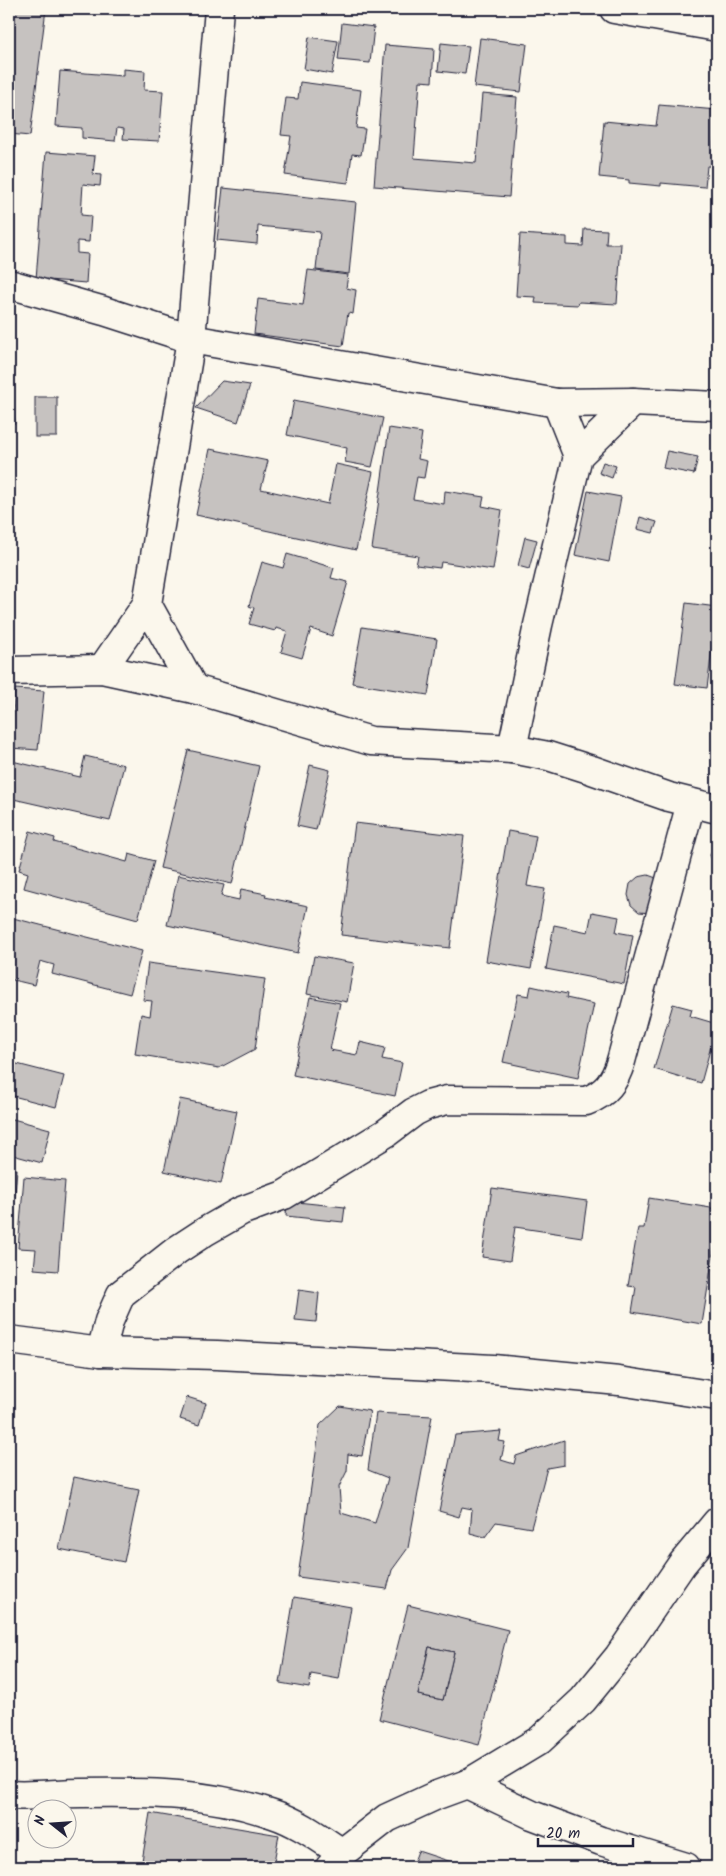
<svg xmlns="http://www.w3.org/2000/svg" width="726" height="1876" viewBox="0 0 726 1876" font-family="Kalam,sans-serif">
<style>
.building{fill:#c6c2c0;stroke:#22223b;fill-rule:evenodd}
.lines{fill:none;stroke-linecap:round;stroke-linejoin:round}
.minor-casing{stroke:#22223b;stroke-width:31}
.minor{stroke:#fbf7ec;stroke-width:28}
</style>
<rect width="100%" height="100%" fill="#fbf7ec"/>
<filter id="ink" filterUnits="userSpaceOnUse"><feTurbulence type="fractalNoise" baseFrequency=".02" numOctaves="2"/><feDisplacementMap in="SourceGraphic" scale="10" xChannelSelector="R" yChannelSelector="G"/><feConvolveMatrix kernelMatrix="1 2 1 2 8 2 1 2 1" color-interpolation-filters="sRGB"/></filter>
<g filter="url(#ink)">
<g class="building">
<path d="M9 9H14L9 49Z"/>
<path d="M14 9H46L30 136 9 134V49Z"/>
<path d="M342 23 374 27 370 63 338 60Z"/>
<path d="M309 37 338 41 332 74 304 69Z"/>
<path d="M480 38 527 44 521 92 474 87Z"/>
<path d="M441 43 469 46 465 74 438 71Z"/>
<path d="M385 45 434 49 432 82 420 81 414 158 476 163 482 94 517 97 509 197 374 186Z"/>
<path d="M123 69 145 71 144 90 163 91 159 141 123 139 124 129 117 128 115 141 82 138V128L56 126 60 71 123 76Z"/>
<path d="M300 82 361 90 356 128 365 129 361 155 352 154 348 183 285 175 291 136 281 135 286 98 298 99Z"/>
<path d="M659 105 717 110 712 166H707L705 187 661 183V186L629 183V180L599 177 604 121 656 126Z"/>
<path d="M46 152 95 156 93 174 101 175 100 186 83 184 81 215 91 216 89 242 77 241V253L88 254 86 283 36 279Z"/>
<path d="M223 188 356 202 349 274 316 270 320 232 258 226 257 244 217 240Z"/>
<path d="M584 229 607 230 606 244H621L617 304 579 302 578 305 535 303 536 297 516 296 520 234 567 237V245L583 246Z"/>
<path d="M308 270 348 275 346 288 356 290 353 314 348 313 343 346 254 334 258 299 303 305Z"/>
<path d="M9 354 15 423 9 424Z"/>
<path d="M222 381 250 385 238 422 196 408Z"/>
<rect x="35" y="397" width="22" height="40"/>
<path d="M294 400 383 418 372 467 345 462 347 448 287 435Z"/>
<path d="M389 428 422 433 418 459 427 461 424 478 417 477 413 499 444 504 445 491 484 497 482 506 502 510 493 570 441 562 440 568 416 565 418 556 372 549Z"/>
<path d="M210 449 268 461 261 489 328 504 336 464 373 472 356 550 196 515Z"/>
<path d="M667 451 698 457 694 474 663 468Z"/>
<path d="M603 462 616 466 612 478 599 473Z"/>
<path d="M588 491 621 497 609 562 575 555Z"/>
<path d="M640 517 657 522 653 533 637 529Z"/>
<path d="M525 537 537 540 529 569 518 566Z"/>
<path d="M287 554 334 568 331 578 348 582 332 636 311 629 302 658 281 652 287 631 276 628 275 631 249 624 254 608 249 606 262 562 283 568Z"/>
<path d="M686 603 717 607V642H713L707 688 675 684Z"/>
<path d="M362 627 437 639 428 695 352 683Z"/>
<path d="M15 689 44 691 38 750 10 748Z"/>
<path d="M188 750 259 766 232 884 160 868Z"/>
<path d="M85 756 124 765 110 821 9 798V773L12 761 80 777Z"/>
<path d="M310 765 330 770 316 830 297 826Z"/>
<path d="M355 823 464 836 450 948 341 935Z"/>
<path d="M30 831 55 838 54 842 127 862 129 854 154 861 138 919 24 888 28 873 19 870Z"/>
<path d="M508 831 536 836 527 886 545 889 531 969 486 961Z"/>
<path d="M717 843V869L715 868 710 855Z"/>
<path d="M178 875 224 885 221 896 239 900 241 889 266 894 265 897 308 906 298 953 167 925Z"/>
<path d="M648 875 659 879 651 913 639 912 631 905 628 895 630 884 638 877Z"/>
<path d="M592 912 619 917 616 932 633 935 624 984 546 969 554 925 588 932Z"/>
<path d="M9 917 142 951 130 994 52 974 54 965 40 961 34 985 9 979Z"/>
<path d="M314 956 354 963 347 1002 307 994Z"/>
<path d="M148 963 265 979 255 1049 219 1068 135 1054 141 1014 150 1016 152 1001 143 1000Z"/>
<path d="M531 986 567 994 566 998 594 1004 578 1078 503 1062 518 994 529 996Z"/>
<path d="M310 997 340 1003 330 1050 357 1055 360 1042 385 1048 382 1059 402 1063 395 1096 293 1075Z"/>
<path d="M673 1004 692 1009 690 1016 717 1024 701 1083 654 1069Z"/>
<path d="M9 1062 64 1076 56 1107 9 1095Z"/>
<path d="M180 1099 237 1111 221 1184 164 1171Z"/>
<path d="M9 1118 50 1129 42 1163 9 1154Z"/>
<path d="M9 1169H17L9 1270Z"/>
<path d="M24 1177 65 1181 58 1271 34 1269 36 1249 18 1248Z"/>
<path d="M492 1188 587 1201 582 1237 515 1227 510 1261 482 1257Z"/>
<path d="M649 1198 717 1209V1231L702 1324 632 1312 636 1287 628 1286 638 1228H644Z"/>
<path d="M287 1201 345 1207 343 1222 286 1216Z"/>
<path d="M299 1290 319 1293 316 1322 295 1320Z"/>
<path d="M187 1397 206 1403 199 1425 180 1419Z"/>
<path d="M340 1406 370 1411 362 1456 348 1454 347 1471 339 1487 341 1513 375 1523 388 1478 368 1470 376 1413 432 1416 408 1548 392 1570 387 1589 298 1577 320 1425Z"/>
<path d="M501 1431 499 1441 505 1442 501 1460 514 1464 516 1456 564 1440V1465L547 1468 531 1528 496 1522 485 1537 470 1533 472 1509 462 1507 459 1517 439 1511 455 1435Z"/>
<path d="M74 1477 139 1490 124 1562 59 1549Z"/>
<path d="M294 1597 351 1607 339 1679 311 1674 309 1688 280 1683Z"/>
<path d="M408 1605 508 1630 479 1745 379 1719ZM429 1647 454 1652 443 1700 418 1695Z"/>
<path d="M429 1647 454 1652 443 1700 418 1695Z"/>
<path d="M150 1813 279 1835 273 1867H141Z"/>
<path d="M418 1851 467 1867H412Z"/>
</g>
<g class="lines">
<g class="minor-casing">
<g id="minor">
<path d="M219 9 191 339 557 403 633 402 717 406"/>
<path d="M614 9 717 27"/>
<path d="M9 284 104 311 191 339 147 604 194 689"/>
<path d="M557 403 578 456"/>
<path d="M102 669 147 604"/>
<path d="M9 671 102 669 194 689 371 741 512 749 548 756 592 770 669 797 717 809"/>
<path d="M512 749 538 625 578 456 633 402"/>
<path d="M9 1340 101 1352 217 1355 493 1369 619 1381 717 1396"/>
<path d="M101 1352 109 1321 121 1294 177 1250 206 1231 241 1211 284 1195 386 1133 414 1112 428 1105 447 1100 586 1101C606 1094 615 1081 621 1061L691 803"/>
<path d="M467 1784 532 1815 601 1841 686 1867"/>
<path d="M9 1795C33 1797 57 1793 81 1793 148 1792 208 1792 273 1814 298 1822 321 1839 342 1853"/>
<path d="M330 1867 342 1853 387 1818 437 1795 467 1784 540 1740 583 1700 619 1656 682 1564 717 1522"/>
</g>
</g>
<use href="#minor" class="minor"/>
</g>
</g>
<rect width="726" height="1876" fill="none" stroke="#fbf7ec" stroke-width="30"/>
<rect x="15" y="15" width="696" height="1846" fill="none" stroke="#22223b" stroke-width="2" filter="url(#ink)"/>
<g transform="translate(52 1824) rotate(287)"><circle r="24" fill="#fbf7ec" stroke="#a4a2a5"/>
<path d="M0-4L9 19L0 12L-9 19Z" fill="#22223b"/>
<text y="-8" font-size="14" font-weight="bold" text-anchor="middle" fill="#22223b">N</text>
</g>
<path d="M538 1838v8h95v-8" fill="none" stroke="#22223b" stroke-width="2.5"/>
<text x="546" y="1838" font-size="15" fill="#22223b" stroke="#fbf7ec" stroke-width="4" paint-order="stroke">20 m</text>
</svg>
